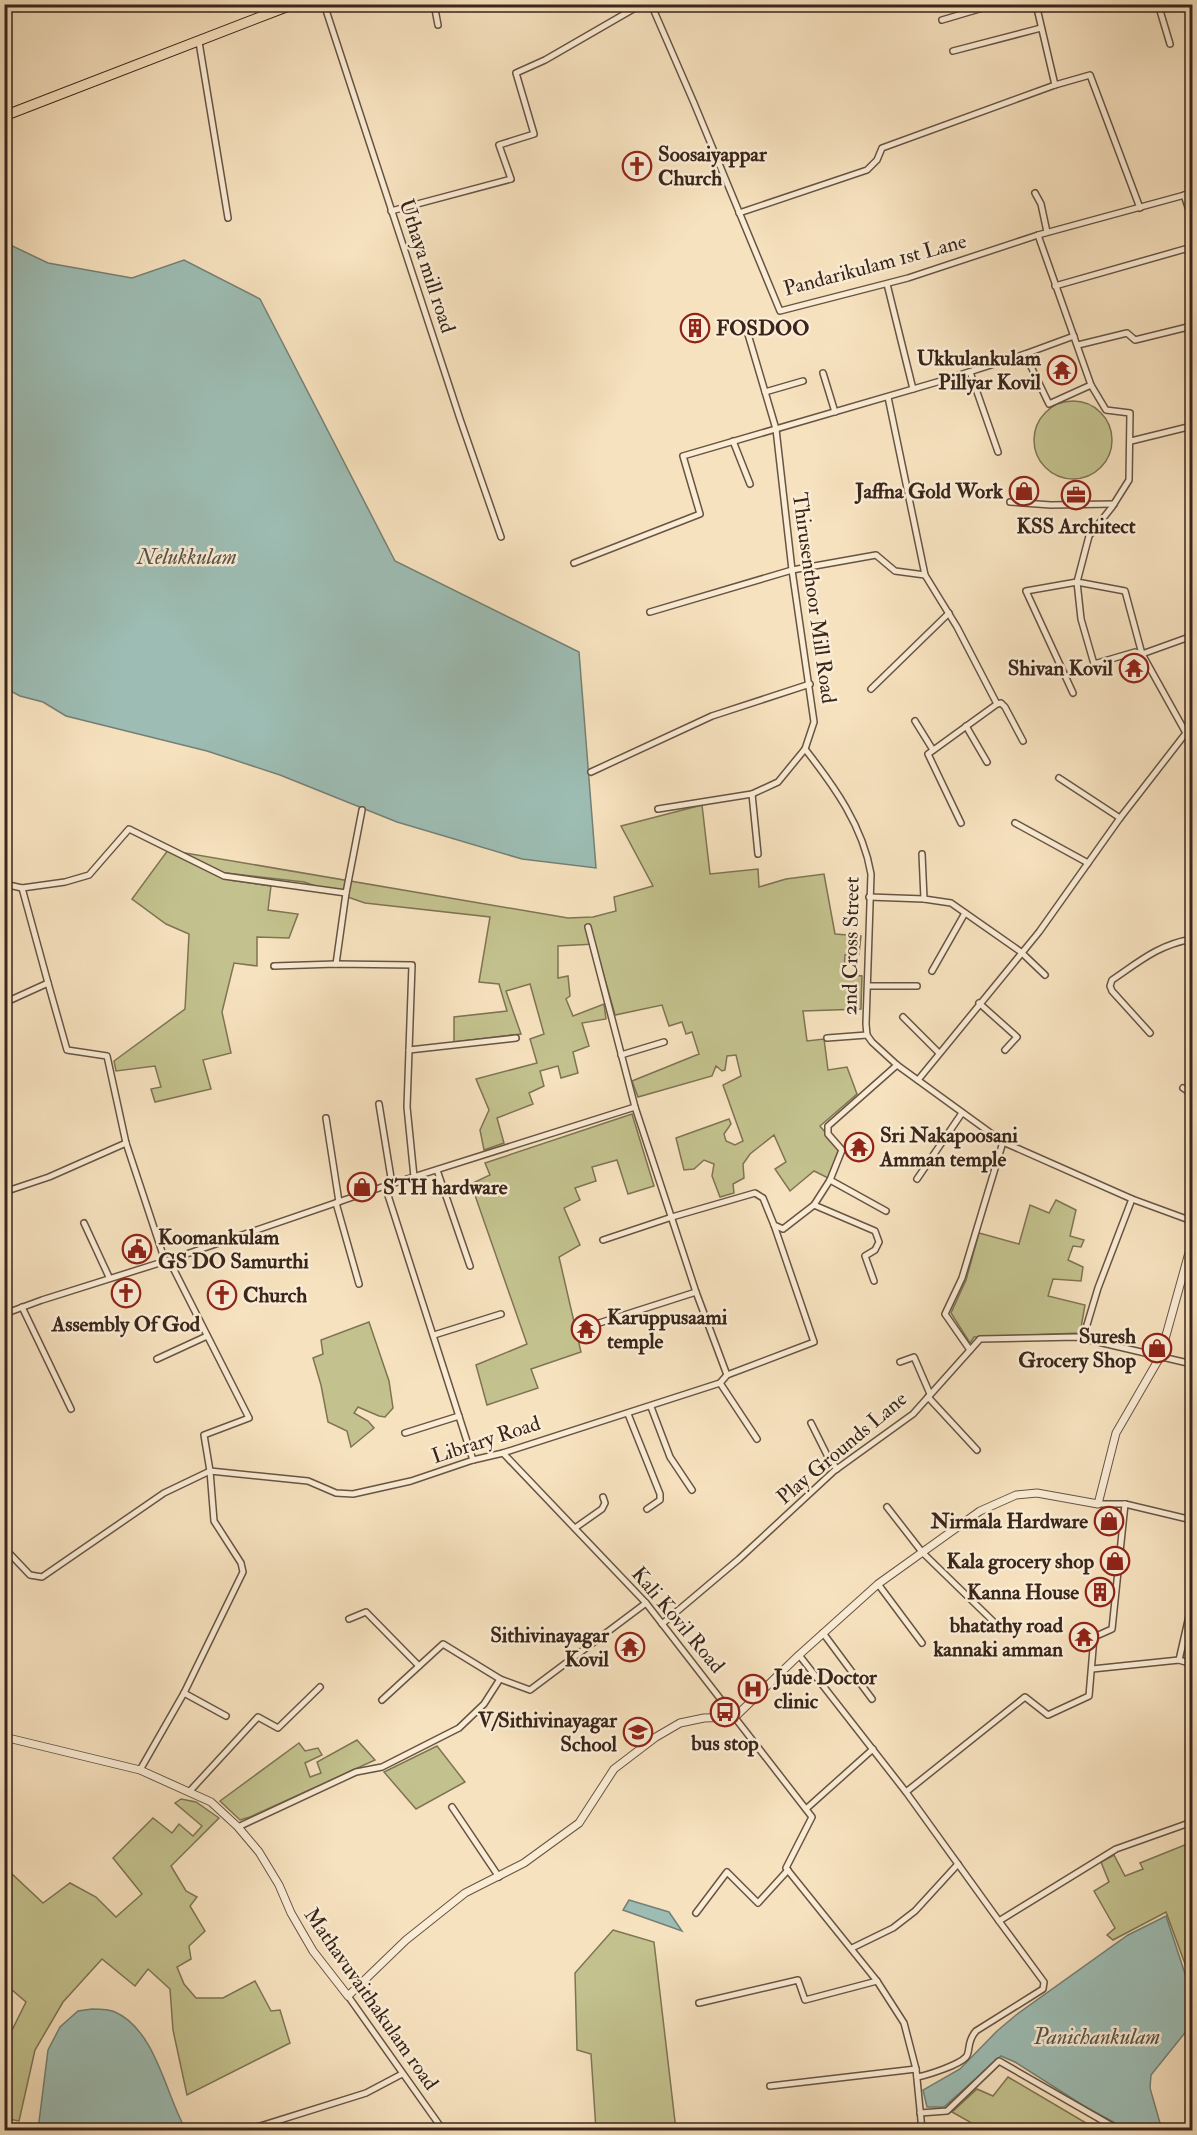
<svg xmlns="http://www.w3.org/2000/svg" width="1197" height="2135" viewBox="0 0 1197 2135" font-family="'IM FELL Double Pica',serif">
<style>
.green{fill:#c3c28e;stroke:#7e7454;stroke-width:1.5}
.water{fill:#9dbdb4;stroke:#758076;stroke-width:1.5}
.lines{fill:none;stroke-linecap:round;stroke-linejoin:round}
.minor-casing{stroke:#685443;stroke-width:8}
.tertiary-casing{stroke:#685443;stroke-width:9}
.trunk-casing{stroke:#39251a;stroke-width:11}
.minor{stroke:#faecd5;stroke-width:5}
.tertiary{stroke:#faecd5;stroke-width:7}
.trunk{stroke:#f7e2bf;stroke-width:9}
.labels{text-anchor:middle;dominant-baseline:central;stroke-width:5;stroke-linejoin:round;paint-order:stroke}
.poi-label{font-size:21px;font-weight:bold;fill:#39251a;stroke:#faecd5;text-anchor:end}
.street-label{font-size:21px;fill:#39251a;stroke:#faecd5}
.water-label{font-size:22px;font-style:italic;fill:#575348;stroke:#faecd5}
</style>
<rect width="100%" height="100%" fill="#f7e2bf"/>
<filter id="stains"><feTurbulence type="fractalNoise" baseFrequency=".00333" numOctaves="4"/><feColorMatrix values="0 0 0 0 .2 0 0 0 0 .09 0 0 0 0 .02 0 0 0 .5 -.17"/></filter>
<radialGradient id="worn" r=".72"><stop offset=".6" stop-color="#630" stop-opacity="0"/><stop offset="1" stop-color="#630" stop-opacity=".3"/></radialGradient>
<g class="green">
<circle cx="1073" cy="440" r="39"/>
<path d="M702 805 710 874 758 869 759 887 786 879 824 874 835 934 861 936 859 954 845 955 844 974 862 976 861 1009 803 1011 807 1041 824 1039 828 1070 847 1067 857 1094 820 1126 839 1149 828 1178 814 1171 790 1191 775 1169 786 1162 774 1135 750 1154 743 1164 744 1178 733 1184 734 1193 720 1197 712 1176 714 1164 704 1160 694 1169 684 1170 676 1138 729 1119 731 1124 724 1134 726 1141 735 1145 743 1141 723 1085 741 1076 736 1055 727 1056 725 1070 722 1071 716 1066 712 1076 638 1097 632 1081 699 1054 692 1032 686 1034 682 1022 669 1026 662 1005 615 1015 595 944 558 946V978L568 976 570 996 566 999 573 1016 604 1004 606 1019 582 1023 589 1046 573 1052 578 1073 561 1078 558 1066 540 1071 544 1086 529 1093 533 1104 497 1118 504 1143 484 1150 480 1130 489 1110 476 1079 537 1063 530 1039 544 1034 530 984 506 991 521 1034 454 1042V1017L507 1011 499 984 479 982 490 917 365 903 304 882 209 871 230 880 271 886 268 910 298 914 289 938 257 937V966L234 963 222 1012 231 1053 203 1060 211 1089 155 1102 151 1089 161 1087 155 1066 116 1071 114 1061 185 1009 189 934 166 924 132 899 168 850 568 918 593 917 616 911 614 897 653 886 621 826Z"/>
<path d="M632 1114 654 1186 628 1194 617 1160 592 1167 596 1181 575 1188 580 1200 564 1208 580 1245 559 1257 581 1352 531 1369 538 1388 487 1405 476 1365 527 1344 471 1184 490 1175 485 1163Z"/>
<path d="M1056 1200 1076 1210 1070 1236 1084 1240 1081 1247 1073 1246 1068 1260 1083 1267 1081 1281 1053 1279 1048 1296 1085 1305 1080 1333 974 1337 970 1343 951 1313 966 1280 979 1233 1019 1244 1030 1205 1049 1213Z"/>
<path d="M369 1322 389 1381 393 1408 385 1417 379 1416 358 1407 354 1413 368 1421 374 1428 351 1447 347 1431 328 1422 321 1385 313 1358 323 1354 321 1340Z"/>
<path d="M357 1740 375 1760 250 1817 240 1820 220 1801 299 1743 305 1751 318 1748 322 1755 305 1763 310 1777 321 1773 317 1762Z"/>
<path d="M437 1746 465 1782 416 1809 384 1772Z"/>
<path d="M181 1799 196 1802 219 1818 171 1866 186 1891 197 1897 190 1906 205 1931 189 1946 191 1959 177 1967 184 1984 196 1998H223L255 1981 271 2011 280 2010 290 2043 187 2095 173 2030 170 1989 148 1969 135 1986 102 1959 63 2002 35 2050 19 2121 8 2119 11 2104 5 2100V2060L9 2051 5 2049V2030L11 2032 26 2002 5 1984V1872L12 1874 43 1903 70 1883 96 1897 116 1917 142 1894 113 1858 153 1818 172 1833 179 1824 193 1836 202 1826 175 1803Z"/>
<path d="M1192 1842V1970L1188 1972 1166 1912 1113 1940 1107 1935 1115 1928 1094 1891 1109 1882 1101 1862 1114 1855 1125 1876 1143 1869 1140 1863Z"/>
<path d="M613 1930 654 1942 676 2130H596L591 2054 577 2050 575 1973Z"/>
<path d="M1008 2077 1098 2130H967L970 2122 952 2112 977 2089 993 2096Z"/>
</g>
<g class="water">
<path d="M4 242 48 263 132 278 184 260 260 299 395 561 579 652 596 868 522 859 397 822 280 775 207 751 66 716 43 702 20 696 5 688Z"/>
<path d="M629 1900 669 1912 682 1931 623 1910Z"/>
<path d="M1166 1916 1191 1992 1192 2024 1151 2075 1150 2088 1162 2130H1128L1084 2106 1015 2062 1001 2056 944 2107H927L923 2090 960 2069 997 2031 1016 2015 1128 1935Z"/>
<path d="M92 2009C99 2009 109 2009 115 2012 156 2030 166 2096 186 2130H38L48 2050 60 2027 78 2011Z"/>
</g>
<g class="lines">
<g class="minor-casing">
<g id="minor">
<path d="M324 4 460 419 501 537"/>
<path d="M434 4 438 25"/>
<path d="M651 4 694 103 780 311 908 278 1038 235 1192 193"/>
<path d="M1036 4 1055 85 1090 75 1140 208"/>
<path d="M1158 4 1170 44"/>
<path d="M942 20 996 4"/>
<path d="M199 42 228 218"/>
<path d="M953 51 1041 28"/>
<path d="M1035 193 1041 204 1047 232"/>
<path d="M1184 195 1192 219"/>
<path d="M391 211 511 179 499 145 534 134 516 73 545 60 642 4"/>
<path d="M739 213 867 170 877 160 882 148 1055 85"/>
<path d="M1038 235 1091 385 1106 410 1130 413 1129 480 1112 507 1089 536 1077 582 1125 591 1142 654 1192 636"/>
<path d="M887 284 913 389"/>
<path d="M1055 286 1192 247"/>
<path d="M1078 345 1127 333 1135 340 1192 326"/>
<path d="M1025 354 1049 404 1091 385"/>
<path d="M970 372 998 452"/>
<path d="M823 373 835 412"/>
<path d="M765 392 803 381"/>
<path d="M733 441 750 484"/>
<path d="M1131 441 1192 426"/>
<path d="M1010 502 1051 505 1114 504"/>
<path d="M1189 540H1192"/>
<path d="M574 563 700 514 683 456 944 380 1025 354 1074 336"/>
<path d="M925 575 957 627 997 704 928 754 961 823"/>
<path d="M650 612 792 570 876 555 895 571 925 575 888 397"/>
<path d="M871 689 949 613"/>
<path d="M997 704 1001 703 1005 707 1023 741"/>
<path d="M915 721 933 750"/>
<path d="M966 726 987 762"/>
<path d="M1186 733 1192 741"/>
<path d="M805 749C834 786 863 826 871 874L866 1024 867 1035 872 1042 897 1065 1003 1142 1132 1199 1192 1221"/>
<path d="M591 772 712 716 810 684"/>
<path d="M1059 778 1120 818"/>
<path d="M752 794 758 854"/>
<path d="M658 809 752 794 778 782 805 749 814 722 792 570 776 429 745 324"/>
<path d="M1015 823 1088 863"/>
<path d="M922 854 924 899"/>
<path d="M4 884 22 888 65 882 89 875 129 829 224 876 346 893"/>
<path d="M22 888 48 983"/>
<path d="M869 897 924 899 951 903 1021 952 1045 975"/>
<path d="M588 927 635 1107 696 1292 727 1375"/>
<path d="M336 964 346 893 362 810"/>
<path d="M274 966 336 964 412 965 407 1107 414 1177"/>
<path d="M932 971 965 913"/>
<path d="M868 986H917"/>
<path d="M4 1003 48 983 67 1050 107 1056 126 1143 165 1261"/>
<path d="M979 1003 1017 1037 1005 1050"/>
<path d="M903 1017 939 1053"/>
<path d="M1150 1033 1112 991 1110 986 1112 980C1140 961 1158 945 1192 939"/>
<path d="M827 1038 867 1035"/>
<path d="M409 1050 516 1038"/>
<path d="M621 1055 664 1042"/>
<path d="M918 1080 1039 932 1120 818 1186 733 1142 654 1135 652 1094 664 1081 619 1077 582 1026 591 1073 693"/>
<path d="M1183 1088 1192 1094"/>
<path d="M379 1104 392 1184"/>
<path d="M326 1118 339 1202"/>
<path d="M437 1170 470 1266"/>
<path d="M917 1179 962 1113"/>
<path d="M830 1180 886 1211"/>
<path d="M385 1186 473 1460"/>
<path d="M4 1192 49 1177 126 1143"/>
<path d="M336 1203 359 1284"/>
<path d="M814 1205 875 1231 879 1242 875 1250 865 1256 874 1281"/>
<path d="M84 1223 109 1277"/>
<path d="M603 1240 672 1217 755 1193 763 1198 774 1225 783 1229 814 1205 830 1180 842 1150 828 1134V1126L897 1065"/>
<path d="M22 1307 71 1409"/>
<path d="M4 1314 42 1300 169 1260 385 1186 635 1107"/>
<path d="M593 1325 696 1292"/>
<path d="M434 1335 501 1314"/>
<path d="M1083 1338 1098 1288 1132 1199"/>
<path d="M970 1350 945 1314 962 1278 1003 1142"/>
<path d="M157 1359 207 1336"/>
<path d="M900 1362 914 1357 930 1394"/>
<path d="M720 1383 757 1439"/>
<path d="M928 1397 977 1450"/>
<path d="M651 1407 670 1457 692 1490"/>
<path d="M628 1414 660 1494V1500L647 1509"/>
<path d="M811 1423 828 1457 837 1469"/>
<path d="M405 1433 459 1416"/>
<path d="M503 1453 646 1603 812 1817 786 1868 877 1981 904 2023 916 2069 922 2130"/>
<path d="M4 1460 7 1464"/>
<path d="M1098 1504H1125L1192 1520"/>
<path d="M887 1507 922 1552 999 1627"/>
<path d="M575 1528 602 1509 605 1503 603 1497"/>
<path d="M4 1554H10L30 1575 42 1577 164 1493 210 1471 308 1481 336 1493 353 1494 411 1481 473 1460 503 1453 720 1383 727 1375 814 1342 774 1225"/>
<path d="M878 1584 922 1643"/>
<path d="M349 1619 366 1612 419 1666"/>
<path d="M662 1624 739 1559 834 1471 913 1414 980 1339 1077 1337 1192 1364"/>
<path d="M823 1633 872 1699"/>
<path d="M799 1655 906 1792 999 1921 1116 1849 1192 1822"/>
<path d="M1179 1660 1192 1603"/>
<path d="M1092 1669 1179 1660 1192 1664"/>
<path d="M184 1693 226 1716"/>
<path d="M382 1700 443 1644 500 1679"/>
<path d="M140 1770 184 1693 243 1572 241 1563 214 1521 210 1471 204 1435 249 1418 169 1260"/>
<path d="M189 1792 258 1717 278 1728 320 1687"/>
<path d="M906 1792 1025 1697 1048 1715 1089 1696 1094 1637 1112 1629 1125 1504"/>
<path d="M452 1807 499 1877"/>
<path d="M806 1809 873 1749"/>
<path d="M238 1827 356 1772 382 1767 459 1728 484 1704 500 1679 530 1690 646 1603"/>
<path d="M696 1913 727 1872 758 1903 788 1870"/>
<path d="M852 1948 893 1928 915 1911 958 1864"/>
<path d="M348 1996 443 2130"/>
<path d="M699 2003 798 1980 805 2000 877 1981"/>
<path d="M917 2077C928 2075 959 2065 966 2057 971 2051 966 2042 976 2031L1043 1989 1044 1982 999 1921"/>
<path d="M770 2086 916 2069"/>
<path d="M920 2113 947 2111 999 2061 1119 2130"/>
<path d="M251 2129 366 2093 402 2074"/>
</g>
</g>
<g class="tertiary-casing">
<path id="tertiary" d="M4 1737 140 1770 211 1802 238 1827 259 1852 279 1885 291 1913 313 1951 348 1996 406 1940 465 1893 524 1863 579 1823 614 1769 656 1737 680 1723 704 1718 735 1717 799 1655 878 1584 980 1511 1016 1495 1037 1493 1098 1504 1116 1433 1160 1357 1192 1242"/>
</g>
<g class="trunk-casing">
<path id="trunk" d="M4 116 294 4"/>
</g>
<use href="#minor" class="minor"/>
<use href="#tertiary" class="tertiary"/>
<use href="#trunk" class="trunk"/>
</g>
<defs>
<g id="church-ring" transform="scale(1.5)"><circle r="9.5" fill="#faecd5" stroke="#8f2418" stroke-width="1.5"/><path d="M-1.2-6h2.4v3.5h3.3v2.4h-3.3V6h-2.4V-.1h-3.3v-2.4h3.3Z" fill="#8f2418"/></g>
<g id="building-ring" transform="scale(1.5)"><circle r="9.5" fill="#faecd5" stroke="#8f2418" stroke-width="1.5"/><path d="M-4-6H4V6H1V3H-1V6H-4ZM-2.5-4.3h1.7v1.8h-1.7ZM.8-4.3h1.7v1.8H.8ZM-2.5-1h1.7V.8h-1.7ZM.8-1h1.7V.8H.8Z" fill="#8f2418"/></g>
<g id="temple-ring" transform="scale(1.5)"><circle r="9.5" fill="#faecd5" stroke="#8f2418" stroke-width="1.5"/><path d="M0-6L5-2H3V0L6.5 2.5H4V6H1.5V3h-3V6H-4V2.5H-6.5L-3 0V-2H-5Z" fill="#8f2418"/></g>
<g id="shop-ring" transform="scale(1.5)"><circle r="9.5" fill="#faecd5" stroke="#8f2418" stroke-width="1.5"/><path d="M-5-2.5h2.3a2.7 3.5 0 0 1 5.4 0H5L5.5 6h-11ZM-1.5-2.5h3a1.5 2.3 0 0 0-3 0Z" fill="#8f2418"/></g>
<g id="office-ring" transform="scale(1.5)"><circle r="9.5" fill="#faecd5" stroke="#8f2418" stroke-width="1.5"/><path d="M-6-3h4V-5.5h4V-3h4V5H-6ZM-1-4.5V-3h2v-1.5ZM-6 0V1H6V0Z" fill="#8f2418"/></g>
<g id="civic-ring" transform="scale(1.5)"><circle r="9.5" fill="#faecd5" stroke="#8f2418" stroke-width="1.5"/><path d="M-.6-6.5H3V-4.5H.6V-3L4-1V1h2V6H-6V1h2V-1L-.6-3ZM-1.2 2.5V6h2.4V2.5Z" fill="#8f2418"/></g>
<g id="hospital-ring" transform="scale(1.5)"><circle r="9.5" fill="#faecd5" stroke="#8f2418" stroke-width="1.5"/><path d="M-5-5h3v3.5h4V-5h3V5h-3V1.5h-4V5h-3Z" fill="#8f2418"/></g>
<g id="bus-ring" transform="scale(1.5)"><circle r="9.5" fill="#faecd5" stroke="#8f2418" stroke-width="1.5"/><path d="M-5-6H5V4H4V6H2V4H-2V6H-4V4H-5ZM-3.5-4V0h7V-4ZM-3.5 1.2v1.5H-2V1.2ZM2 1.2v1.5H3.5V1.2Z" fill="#8f2418"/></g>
<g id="school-ring" transform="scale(1.5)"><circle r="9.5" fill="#faecd5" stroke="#8f2418" stroke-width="1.5"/><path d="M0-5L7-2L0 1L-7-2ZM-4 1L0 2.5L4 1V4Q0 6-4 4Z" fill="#8f2418"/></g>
</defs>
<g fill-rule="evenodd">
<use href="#church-ring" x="637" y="166"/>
<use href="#building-ring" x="695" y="328"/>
<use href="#temple-ring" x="1062" y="370"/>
<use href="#shop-ring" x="1024" y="491"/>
<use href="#office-ring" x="1076" y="495"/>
<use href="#temple-ring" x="1134" y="668"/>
<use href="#temple-ring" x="859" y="1147"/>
<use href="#shop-ring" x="362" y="1187"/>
<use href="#civic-ring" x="137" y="1249"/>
<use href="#church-ring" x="126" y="1293"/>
<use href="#church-ring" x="222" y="1295"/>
<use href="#temple-ring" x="586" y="1329"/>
<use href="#shop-ring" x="1157" y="1348"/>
<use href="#shop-ring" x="1109" y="1521"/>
<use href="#shop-ring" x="1115" y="1561"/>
<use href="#building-ring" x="1100" y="1592"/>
<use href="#temple-ring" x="1084" y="1637"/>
<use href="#temple-ring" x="630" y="1647"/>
<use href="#hospital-ring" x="753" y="1689"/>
<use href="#bus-ring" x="725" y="1712"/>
<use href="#school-ring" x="638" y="1732"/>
</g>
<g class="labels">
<g class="poi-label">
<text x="658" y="154" text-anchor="start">Soosaiyappar<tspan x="658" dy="24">Church</tspan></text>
<text x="716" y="328" text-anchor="start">FOSDOO</text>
<text x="1041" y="358">Ukkulankulam<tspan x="1041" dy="24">Pillyar Kovil</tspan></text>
<text x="1003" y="491">Jaffna Gold Work</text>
<text x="1076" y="526" text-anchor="middle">KSS Architect</text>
<text x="1113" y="668">Shivan Kovil</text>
<text x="880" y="1135" text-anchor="start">Sri Nakapoosani<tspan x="880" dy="24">Amman temple</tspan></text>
<text x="383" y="1187" text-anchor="start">STH hardware</text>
<text x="158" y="1237" text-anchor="start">Koomankulam<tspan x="158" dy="24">GS DO Samurthi</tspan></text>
<text x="243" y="1295" text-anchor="start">Church</text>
<text x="607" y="1317" text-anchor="start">Karuppusaami<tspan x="607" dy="24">temple</tspan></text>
<text x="126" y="1324" text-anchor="middle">Assembly Of God</text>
<text x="1136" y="1336">Suresh<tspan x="1136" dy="24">Grocery Shop</tspan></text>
<text x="1088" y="1521">Nirmala Hardware</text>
<text x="1094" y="1561">Kala grocery shop</text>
<text x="1079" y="1592">Kanna House</text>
<text x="1063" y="1625">bhatathy road<tspan x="1063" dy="24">kannaki amman</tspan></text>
<text x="609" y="1635">Sithivinayagar<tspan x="609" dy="24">Kovil</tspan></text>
<text x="774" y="1677" text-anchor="start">Jude Doctor<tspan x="774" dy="24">clinic</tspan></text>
<text x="617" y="1720">V/Sithivinayagar<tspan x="617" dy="24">School</tspan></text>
<text x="725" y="1743" text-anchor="middle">bus stop</text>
</g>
<g class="street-label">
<text transform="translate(875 265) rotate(-15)">Pandarikulam 1st Lane</text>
<text transform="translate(427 266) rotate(72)">Uthaya mill road</text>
<text transform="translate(814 598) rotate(82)">Thirusenthoor Mill Road</text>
<text transform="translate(851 946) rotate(-89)">2nd Cross Street</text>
<text transform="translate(486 1440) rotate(-18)">Library Road</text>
<text transform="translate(842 1448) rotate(-40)">Play Grounds Lane</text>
<text transform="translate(678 1620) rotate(50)">Kali Kovil Road</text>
<text transform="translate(371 1999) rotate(55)">Mathavuvaithakulam road</text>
</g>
<g class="water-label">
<text x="187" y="557">Nelukkulam</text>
<text x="1097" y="2037">Panichankulam</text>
</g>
</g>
<rect width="1197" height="2135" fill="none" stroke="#f7e2bf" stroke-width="24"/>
<rect x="6" y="6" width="1185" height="2123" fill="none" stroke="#39251a" stroke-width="3"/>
<rect x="12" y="12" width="1173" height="2111" fill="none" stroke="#39251a" stroke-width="1.5"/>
<rect width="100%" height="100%" filter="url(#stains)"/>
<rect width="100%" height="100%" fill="url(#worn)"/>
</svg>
